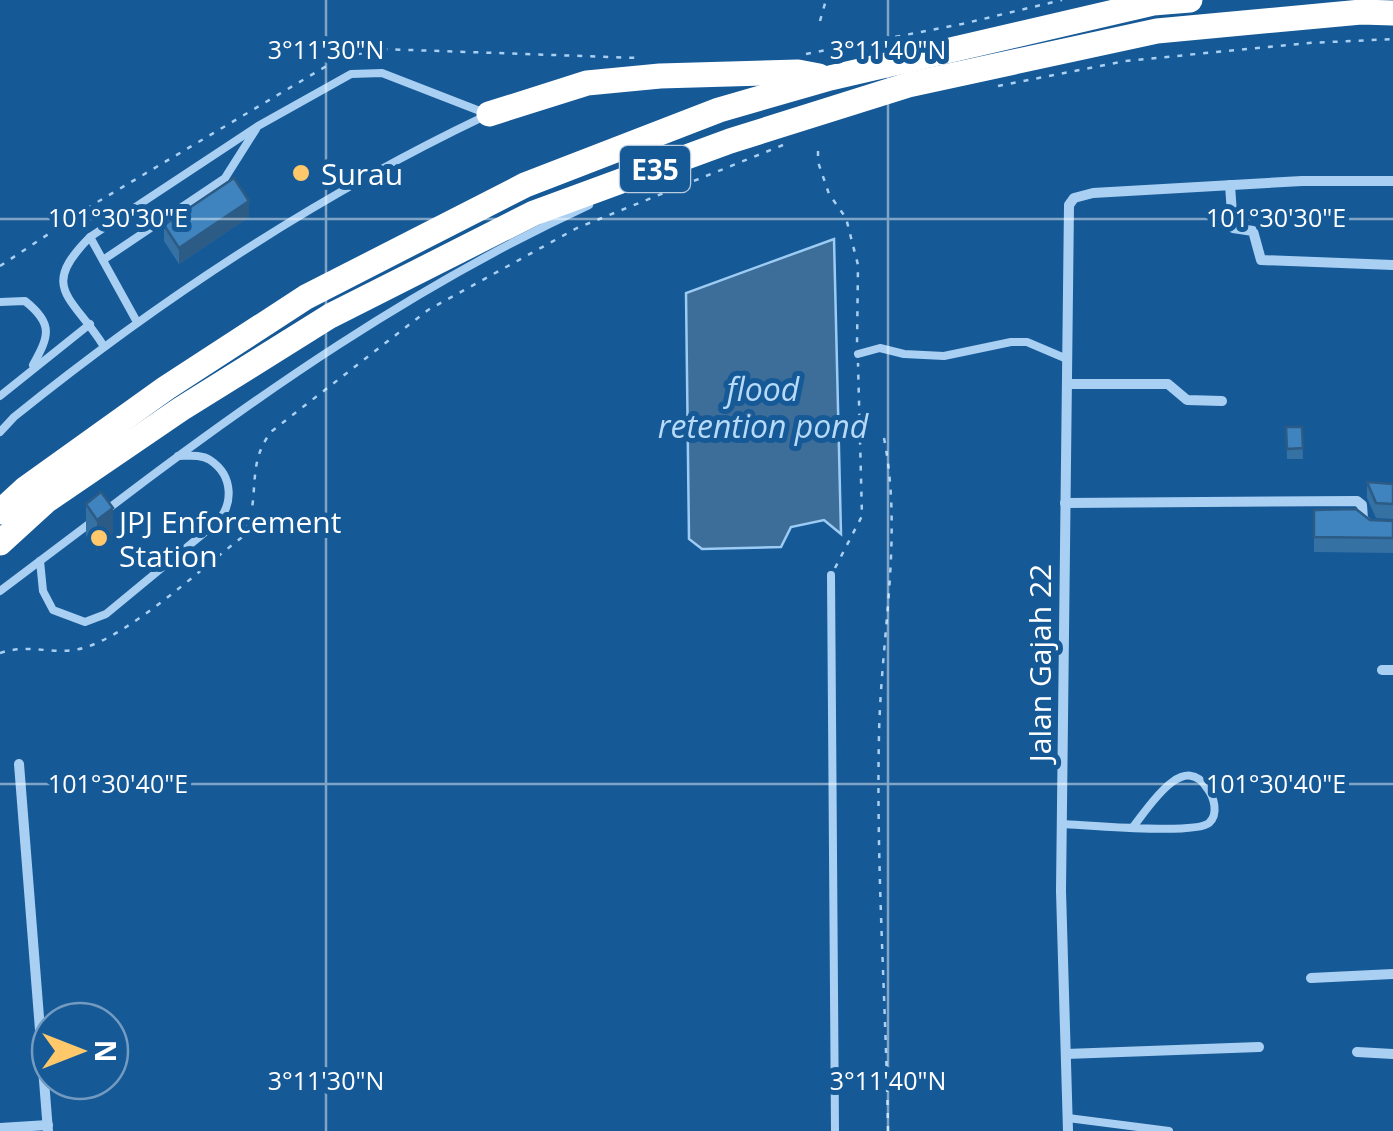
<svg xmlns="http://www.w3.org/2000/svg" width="1393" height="1131" viewBox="0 0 1393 1131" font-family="'Open Sans',sans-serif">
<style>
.water{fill:#3d6d99;stroke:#9cccf4;stroke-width:2.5}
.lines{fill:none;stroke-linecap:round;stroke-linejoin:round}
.path{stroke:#a9d0f2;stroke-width:2.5;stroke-dasharray:5 8;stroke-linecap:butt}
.service{stroke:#a9d0f2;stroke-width:8}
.minor{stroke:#a9d0f2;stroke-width:10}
.motorway{stroke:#fff;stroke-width:25}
.wall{fill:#3671a4}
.shaded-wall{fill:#2c5c86}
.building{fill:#3f83bf;stroke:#2c5c86;stroke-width:2.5}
.ticks{fill:none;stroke:#fff;stroke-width:2.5;stroke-opacity:0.45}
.poi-dot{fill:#ffc86a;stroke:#165997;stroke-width:4}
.labels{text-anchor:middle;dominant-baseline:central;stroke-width:10;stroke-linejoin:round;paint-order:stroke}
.shield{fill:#165997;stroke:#b9cde0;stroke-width:2.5}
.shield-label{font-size:28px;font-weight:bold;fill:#fff}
.poi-label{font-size:30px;fill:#fff;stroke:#165997;text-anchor:start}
.street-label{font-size:30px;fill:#fff;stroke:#165997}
.water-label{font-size:32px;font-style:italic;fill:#b6daf8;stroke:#165997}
.ticks-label{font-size:25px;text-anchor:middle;fill:#fff;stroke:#165997;stroke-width:10;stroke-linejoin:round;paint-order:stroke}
</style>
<rect width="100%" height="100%" fill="#165997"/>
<path class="water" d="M834 239 841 534 824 520 791 527 781 547 702 549 689 539 686 293Z"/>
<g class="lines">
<g class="path">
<path d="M820 21 826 0"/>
<path d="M806 54 962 24 1062 0"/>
<path d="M998 86 1125 61 1309 43 1393 39"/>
<path d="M818 151V162L829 194 846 218 858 265 857 345"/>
<path d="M0 266 94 204 340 58 382 49 639 58"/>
<path d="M884 438C903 536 881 636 879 735 876 867 886 999 888 1131"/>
<path d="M835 568 862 516 858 363"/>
<path d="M0 653C28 643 56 656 83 648 128 636 201 569 241 538 264 502 243 466 272 431L428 310 577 228 788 143"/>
</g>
<g class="service">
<path d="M90 237 137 322"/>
<path d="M103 260 225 178 256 129"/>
<path d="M0 302 25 301C54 324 49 336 33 365"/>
<path d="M103 345C71 295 39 288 90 237L258 126 351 74 382 73 485 113"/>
<path d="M858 354 880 348 904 354 944 356 1011 342H1027L1067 359"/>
<path d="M0 396 90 324"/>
<path d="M0 432 14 417C159 300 317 196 485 116"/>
<path d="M104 512C257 395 414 286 589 205"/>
<path d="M40 561 43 591 53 610 85 622 106 614 215 524C234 506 234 476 210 460 201 454 188 456 178 456"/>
<path d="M831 575 835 1131"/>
<path d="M0 591 93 521"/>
<path d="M1063 824C1087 825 1195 835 1209 823 1219 814 1214 797 1207 788 1183 750 1147 810 1133 827"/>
<path d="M1068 1118 1169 1131"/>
</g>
<g class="minor">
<path d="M1230 185 1233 228 1253 231 1261 260 1393 265"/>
<path d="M1068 384H1168L1187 400 1222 401"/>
<path d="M1065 503 1357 501 1362 505 1363 519 1372 527 1393 528"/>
<path d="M1382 670H1393"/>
<path d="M19 764 48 1131"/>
<path d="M1311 978 1393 974"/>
<path d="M1357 1052 1393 1054"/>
<path d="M1066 1054 1259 1047"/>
<path d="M0 1128 48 1125"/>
<path d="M1068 1131 1061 891 1069 205 1074 198 1093 193 1302 181H1393"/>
</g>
<g class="motorway">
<path d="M489 114 587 83 660 76 798 72 819 76"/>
<path d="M0 512 25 489 166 388 306 297 525 185 719 110 830 78 1153 3 1190 0"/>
<path d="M0 543 46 501 181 409 330 316 534 213 730 141 908 85 1157 31 1361 12 1393 13"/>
</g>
</g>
<g class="wall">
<path d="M249 217 179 264 164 241V225Z"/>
<path d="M1286 427H1302L1303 459H1287Z"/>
<path d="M1367 482 1393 484V519L1376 518 1367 498Z"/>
<path d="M86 504 113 539 97 551 86 536Z"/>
<path d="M1314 510 1370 520 1393 521V553L1314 552Z"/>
</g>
<g class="shaded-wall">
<path d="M249 201V217L179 264V248Z"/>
<path d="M113 508V539L97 551V520Z"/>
</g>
<g class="building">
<path d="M234 178 249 201 179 248 164 225Z"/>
<path d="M1286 427H1302L1303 448 1287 449Z"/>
<path d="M1367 482 1393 484V504L1376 503Z"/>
<path d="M101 492 113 508 97 520 86 504Z"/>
<path d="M1356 509 1370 520 1393 521V538L1314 537V510Z"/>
</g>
<path class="ticks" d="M326 0V1131M888 0V1131M0 219H1393M0 784H1393"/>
<g class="poi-dot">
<circle cx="301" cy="173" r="10"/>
<circle cx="99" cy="538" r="10"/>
</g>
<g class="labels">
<rect class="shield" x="620" y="146" width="70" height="46" rx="8"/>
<g class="shield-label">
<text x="655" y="169">E35</text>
</g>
<g class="poi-label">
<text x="321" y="173">Surau</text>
<text x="119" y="521">JPJ Enforcement<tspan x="119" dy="34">Station</tspan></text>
</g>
<g class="street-label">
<text transform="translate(1039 663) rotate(-90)">Jalan Gajah 22</text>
</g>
<g class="water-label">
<text x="763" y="388">flood<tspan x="763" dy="37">retention pond</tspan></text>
</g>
</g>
<g class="ticks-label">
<text x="326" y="59">3°11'30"N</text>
<text x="888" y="59">3°11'40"N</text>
<text x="1276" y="227">101°30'30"E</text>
<text x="118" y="227">101°30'30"E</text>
<text x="1276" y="793">101°30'40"E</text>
<text x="118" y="793">101°30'40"E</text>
<text x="326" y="1090">3°11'30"N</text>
<text x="888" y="1090">3°11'40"N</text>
</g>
<g transform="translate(80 1051) rotate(90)"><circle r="48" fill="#165997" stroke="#739bc1" stroke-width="2.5"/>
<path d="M0-8L18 38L0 25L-18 38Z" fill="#ffc86a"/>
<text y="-15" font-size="28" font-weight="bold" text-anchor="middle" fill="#ffffff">N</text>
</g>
</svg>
